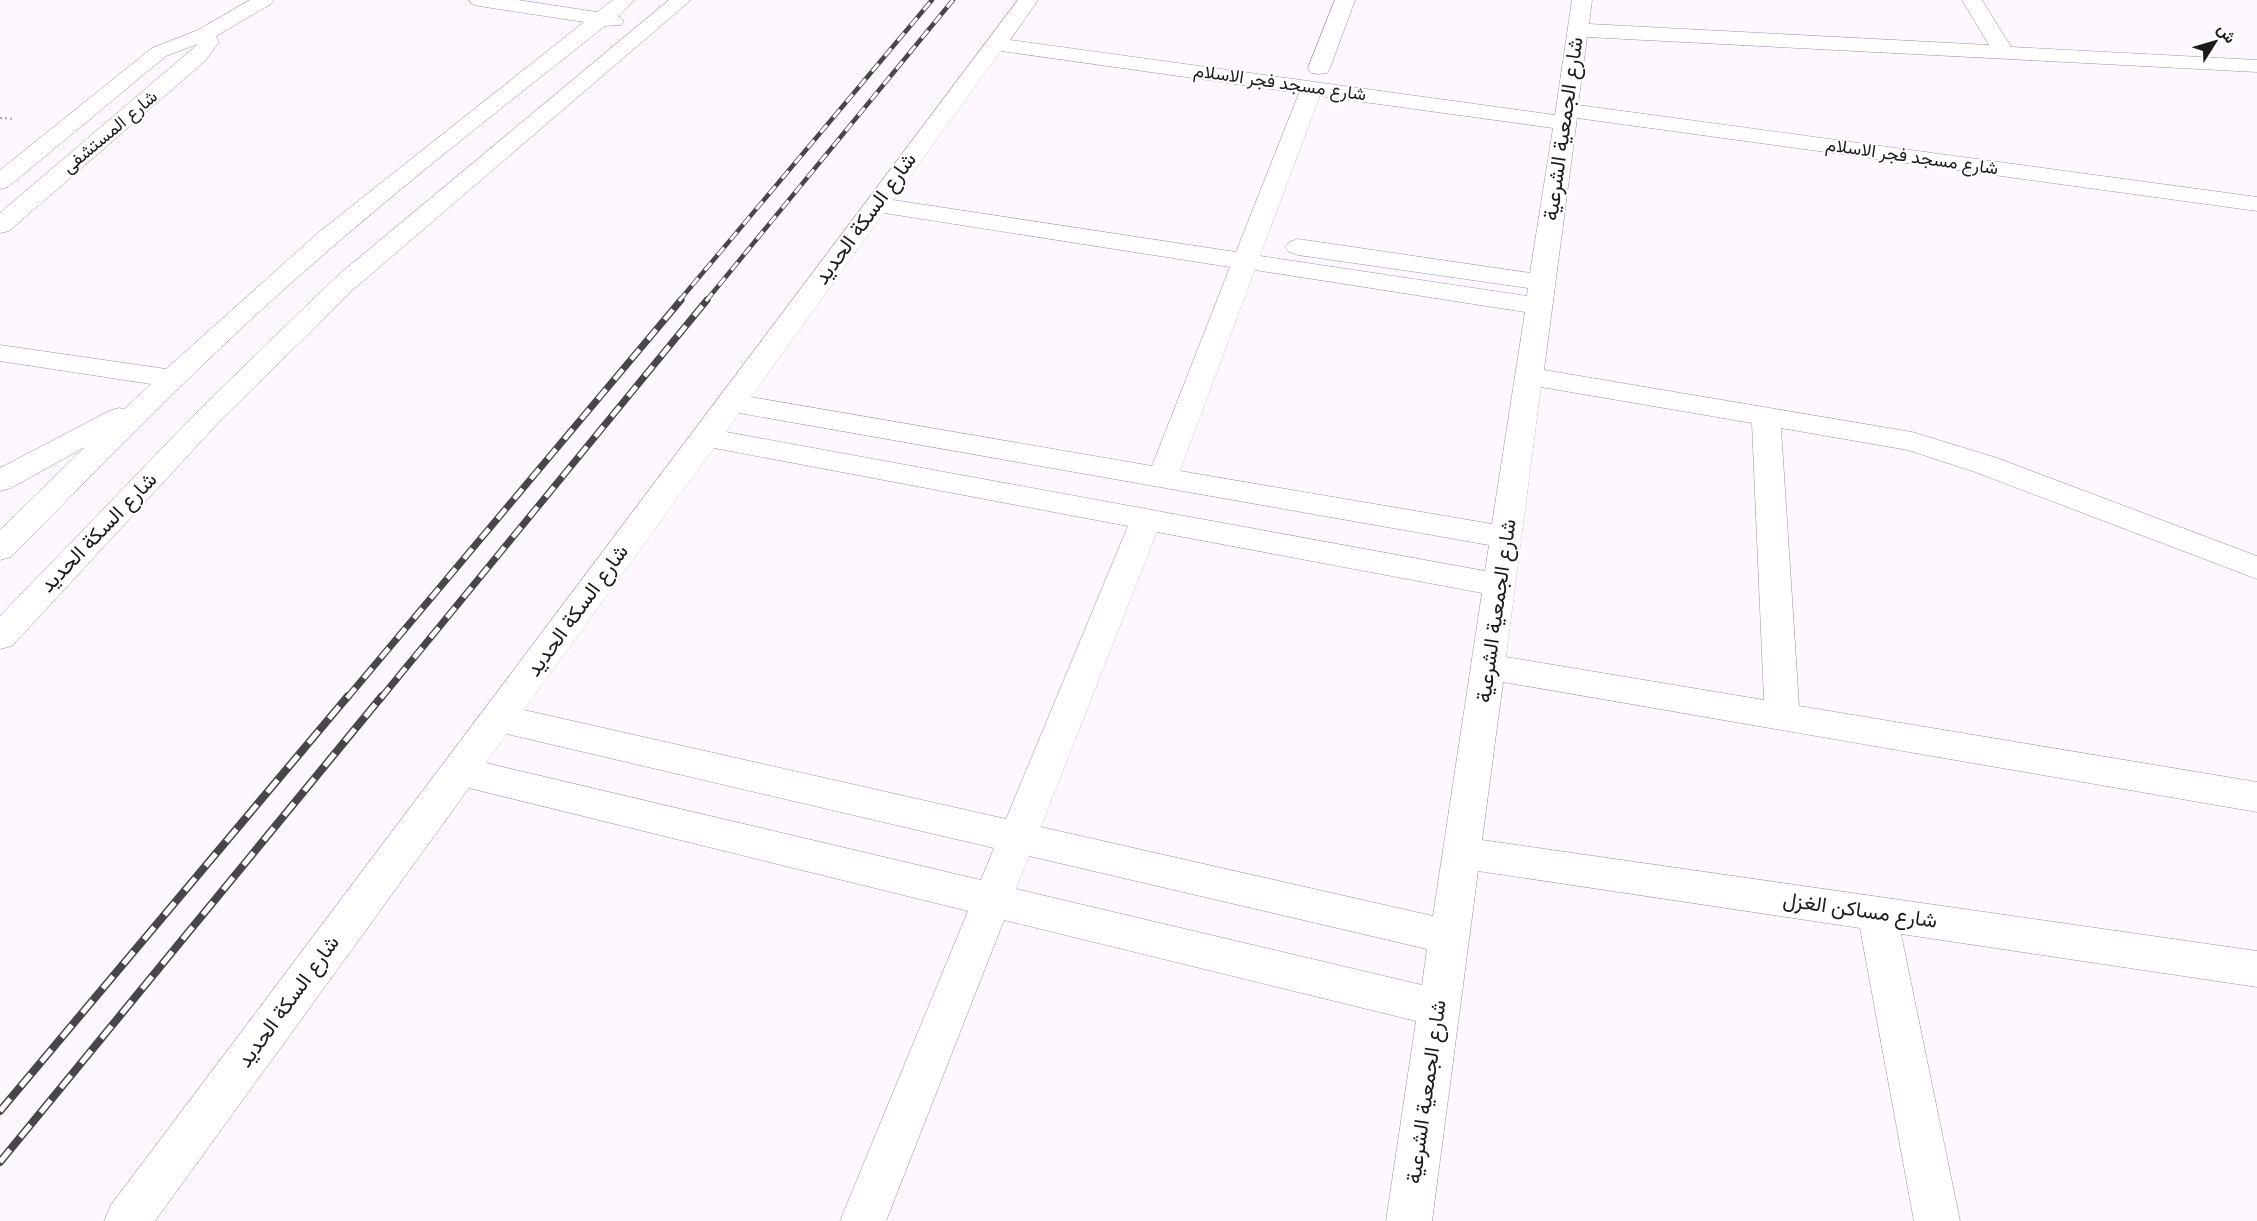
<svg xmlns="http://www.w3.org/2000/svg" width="2257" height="1221" viewBox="0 0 2257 1221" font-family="Spectral,Vazirmatn,serif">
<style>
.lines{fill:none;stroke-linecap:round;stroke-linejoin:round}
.minor-casing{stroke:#9a939c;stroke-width:1}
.path{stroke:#aaa6ac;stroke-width:2;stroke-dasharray:2 3;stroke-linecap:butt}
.minor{fill:#fff;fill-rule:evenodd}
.rail-far2-casing{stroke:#48464a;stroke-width:4.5}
.rail-far1-casing{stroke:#48464a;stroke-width:7}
.rail-casing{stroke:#48464a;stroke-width:8}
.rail-far2{stroke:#fff;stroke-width:3;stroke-dasharray:10;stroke-linecap:butt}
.rail-far1{stroke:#fff;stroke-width:4.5;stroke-dasharray:13;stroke-linecap:butt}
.rail{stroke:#fff;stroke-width:5;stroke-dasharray:16;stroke-linecap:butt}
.labels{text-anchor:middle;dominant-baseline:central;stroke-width:4.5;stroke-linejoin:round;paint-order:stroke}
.far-street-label{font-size:18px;fill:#1c1a1d;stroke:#fff}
.street-label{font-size:21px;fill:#1c1a1d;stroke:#fff}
</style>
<rect width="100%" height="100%" fill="#fdf7ff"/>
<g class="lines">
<g class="minor-casing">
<g id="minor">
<path d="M250 0H274L271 4 216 36 219 42 205 61 9 231 0 233V213L198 44 166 56 8 187 0 189V170L152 48 198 30Z"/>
<path d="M469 0H518L597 12 613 0H635L618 16 624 21 621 25 605 26C488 119 370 210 259 312 174 390 93 474 11 557L0 560V530L85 447 11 488 0 491V468L109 411 119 408 124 409 151 384 0 361V345L166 369 319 232 584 22 479 6 472 4Z"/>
<path d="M669 0H691L355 288 220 421 12 646 0 649V616L200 409 337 276Z"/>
<path d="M1018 0H1038L1010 40 1555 115 1572 0H1592L1589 24 1989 45 1962 0H1982L2011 47 2257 60V72L1587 37 1578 105 2257 197V211L1577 118 1544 370 1912 432 1997 458 2257 556V579L1975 472 1908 450 1781 428 1799 706 2257 782V812L1503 682 1482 840 2257 951V987L1901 934 1960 1221H1914L1860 928 1478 871 1432 1221H1386L1416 1021 1004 920 886 1221H840L968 911 469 788 155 1221H104L111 1205ZM1001 51 1299 93 1236 252 893 200ZM1320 96 1553 128 1530 273 1298 239 1289 242 1285 247 1289 252 1298 255 1528 288 1527 296 1260 256ZM884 213 1230 267 1152 466 751 397ZM1255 270 1525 312 1492 524 1180 471ZM1541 387 1752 423 1764 700 1506 657ZM739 413 1489 545 1485 571 726 432ZM714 448 1128 526 1006 819 524 710ZM1157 532 1482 593 1433 916 1041 827ZM507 734 994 848 981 880 486 763ZM1029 856 1427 949 1422 985 1016 889Z"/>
<path d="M1335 0H1355L1330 68 1327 73 1319 74 1311 73 1308 68Z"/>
</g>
</g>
<path class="path" d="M0 118 15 119"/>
<use href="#minor" class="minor"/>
<g class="rail-far2-casing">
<g id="rail-far2">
<path d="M679 301 932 0"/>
<path d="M706 301 953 0"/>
</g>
</g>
<g class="rail-far1-casing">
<g id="rail-far1">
<path d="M347 698 681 300"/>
<path d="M381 698 707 300"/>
</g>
</g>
<g class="rail-casing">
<g id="rail">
<path d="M0 1111 348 696"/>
<path d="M0 1162 382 696"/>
</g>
</g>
<use href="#rail-far2" class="rail-far2"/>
<use href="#rail-far1" class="rail-far1"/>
<use href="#rail" class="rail"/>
</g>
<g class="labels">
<g class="far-street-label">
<text transform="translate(1280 83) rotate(8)">شارع مسجد فجر الاسلام</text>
<text transform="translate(110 132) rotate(-40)">شارع المستشفى</text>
<text transform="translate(1912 157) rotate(8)">شارع مسجد فجر الاسلام</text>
</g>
<g class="street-label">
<text transform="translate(1564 129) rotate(-82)">شارع الجمعية الشرعية</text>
<text transform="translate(866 219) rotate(-54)">شارع السكة الحديد</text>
<text transform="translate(99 533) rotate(-46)">شارع السكة الحديد</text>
<text transform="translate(578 611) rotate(-54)">شارع السكة الحديد</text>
<text transform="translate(1497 611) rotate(-82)">شارع الجمعية الشرعية</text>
<text transform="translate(1860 911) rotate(8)">شارع مساكن الغزل</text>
<text transform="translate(289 1002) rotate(-54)">شارع السكة الحديد</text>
<text transform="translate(1427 1092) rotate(-82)">شارع الجمعية الشرعية</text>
</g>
</g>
<g transform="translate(2215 42) rotate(53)" stroke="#ffffff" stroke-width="4.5" paint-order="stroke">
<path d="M0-4.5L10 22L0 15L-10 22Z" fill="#1c1a1d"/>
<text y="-9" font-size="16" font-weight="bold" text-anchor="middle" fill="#1c1a1d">ش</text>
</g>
</svg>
